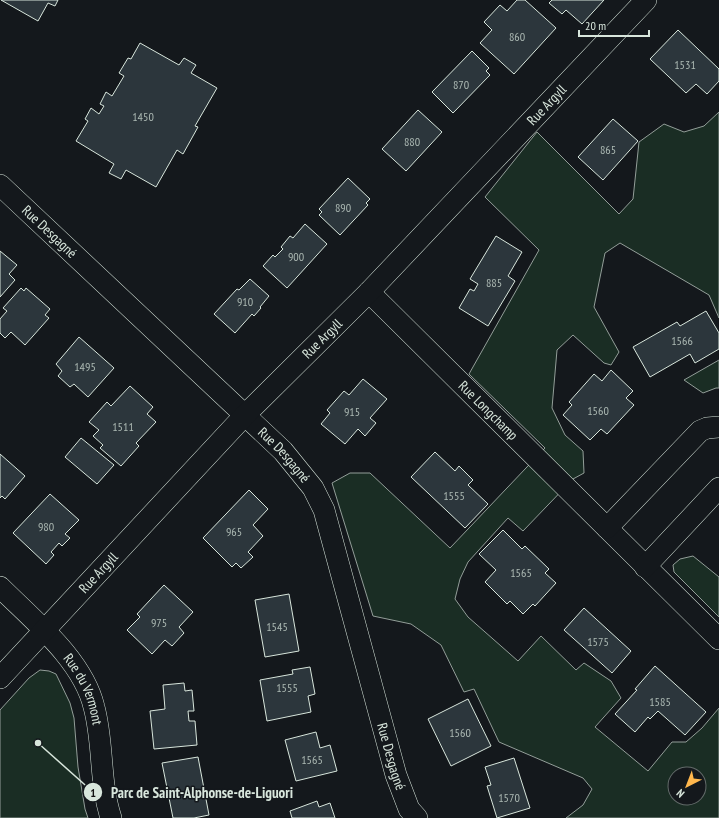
<svg xmlns="http://www.w3.org/2000/svg" width="719" height="818" viewBox="0 0 719 818" font-family="'PT Sans Narrow',sans-serif">
<style>
.green{fill:#1a2d24;stroke:#939e99;fill-rule:evenodd}
.building{fill:#2c363c;stroke:#d8e6dc}
.lines{fill:none;stroke-linecap:round;stroke-linejoin:round}
.minor-casing{stroke:#d8e6dc;stroke-width:22}
.minor{stroke:#14181c;stroke-width:21}
.labels{text-anchor:middle;dominant-baseline:central;stroke-width:3;stroke-linejoin:round;paint-order:stroke}
.number-label{font-size:12px;fill:#adbab4}
.street-label{font-size:14px;fill:#d8e6dc;stroke:#14181c}
.leader{fill:none;stroke:#d8e6dc;stroke-width:1.5}
.callout-dot{fill:#d8e6dc;stroke:#14181c;stroke-width:1.5}
.mark-label{font-size:12px;text-anchor:middle;font-weight:bold;fill:#111}
.callout-label{font-size:15px;text-anchor:middle;font-weight:bold;fill:#d8e6dc;stroke:#14181c;stroke-width:3;stroke-linejoin:round;paint-order:stroke}
</style>
<rect width="100%" height="100%" fill="#14181c"/>
<g class="green">
<path d="M719 112V318L709 295 620 243 605 253 594 307 619 352 611 365 604 363 573 335 557 350 552 408 565 435 583 451 584 473 573 479 523 531 508 518 468 562 460 579 455 599 468 617 518 661 541 636 576 670 584 663 611 681 621 698 595 727 648 771 672 742H686L702 728 719 708V818H566L583 805 592 789 583 778 499 742 474 689 464 692 441 645 411 624 373 616 332 483 350 473H370L450 548 545 448 469 374 539 250 485 197 537 132 619 214 633 199 639 142 664 124 684 132 704 126ZM675 774H699V798H675Z"/>
<path d="M719 360V388H716L703 393 684 380Z"/>
<path d="M693 556 719 577V617L674 572 673 565 680 559Z"/>
<path d="M40 670 49 671 56 674 70 703 74 718 78 767 85 809 88 818H0V710L29 678Z"/>
</g>
<g class="building">
<path d="M1 0H58L55 6 48 3 38 21Z"/>
<path d="M517 0H525L556 28 514 74 480 43 492 30 484 22 500 5 507 11Z"/>
<path d="M552 0H604L582 24 566 10 562 14 549 3Z"/>
<path d="M678 30 719 69V81L707 94 696 84 686 93 650 59Z"/>
<path d="M140 43 179 65 184 58 196 65 191 73 217 88 195 126 198 127 183 154 177 150 156 187 126 170 121 179 109 173 114 164 76 141 88 121 85 119 91 108 99 114 104 106 100 104 106 92 112 96 124 76 119 73 128 58 131 59Z"/>
<path d="M472 51 489 68 486 71 490 75 453 113 432 92Z"/>
<path d="M418 110 442 132 406 171 382 149Z"/>
<path d="M613 119 638 141 603 180 578 157Z"/>
<path d="M348 178 370 199 366 203 368 205 340 235 319 215 322 212 319 209Z"/>
<path d="M305 224 327 244 287 288 263 266 273 255 275 257 283 249 281 247 290 236 293 238Z"/>
<path d="M496 236 522 252 508 276 515 281 488 326 459 308 470 289 474 291 478 284 470 279Z"/>
<path d="M0 251 17 265 9 274 15 280 0 297Z"/>
<path d="M250 279 269 296 260 307 261 308 254 316 252 314 235 333 214 314 237 289 239 290Z"/>
<path d="M21 288 24 291 26 288 50 309 45 315 49 318 25 345 11 332 5 338 0 333V319L7 311 3 308Z"/>
<path d="M706 311 719 333V349L695 363 690 354 650 377 633 347 677 322 680 326Z"/>
<path d="M79 337 114 368 88 397 74 384 70 387 58 376 62 371 56 364Z"/>
<path d="M611 370 633 391 626 398 634 405 607 434 601 429 590 440 563 415 572 405 569 402 594 374 602 381Z"/>
<path d="M363 379 387 399 370 418 376 423 365 436 358 429 345 444 321 424 330 413 327 410 344 391 349 395Z"/>
<path d="M130 386 153 407 147 414 156 422 136 443 139 446 121 466 100 448 103 445 93 436 99 430 89 422 107 402 111 406Z"/>
<path d="M81 438 114 465 97 484 65 457Z"/>
<path d="M435 452 455 471 459 466 473 480 468 485 488 504 465 528 411 477Z"/>
<path d="M0 454 25 476 5 499 2 496 0 498Z"/>
<path d="M249 490 268 509 253 525 263 536 248 552 253 557 241 568 236 563 232 567 203 538Z"/>
<path d="M50 494 79 520 65 534 70 538 62 546 59 543 51 552 54 555 46 564 13 533Z"/>
<path d="M503 530 522 549 525 546 549 569 545 573 556 583 535 606 533 604 523 614 510 601 507 604 485 582 496 570 479 554Z"/>
<path d="M164 585 193 612 179 627 184 633 172 646 165 640 152 654 127 630 140 617 137 614Z"/>
<path d="M289 594 299 651 265 657 255 600Z"/>
<path d="M584 608 631 651 612 673 564 630Z"/>
<path d="M655 666 706 712 685 735 658 711 650 719 648 717 635 732 615 714 637 690 635 689Z"/>
<path d="M310 667 315 694 308 696 311 712 267 721 260 680 293 674 292 670Z"/>
<path d="M184 683 185 691 192 690 194 711H188L189 721H195L197 745 154 749 150 711 165 709 163 685Z"/>
<path d="M468 699 491 746 451 766 428 719Z"/>
<path d="M316 732 320 748 330 745 337 771 296 781 285 740Z"/>
<path d="M198 757 209 815 194 818H173L162 763Z"/>
<path d="M514 758 530 808 497 818 487 786 491 785 485 767Z"/>
<path d="M317 801 319 807 330 803 335 818H292L290 811Z"/>
</g>
<g class="lines">
<g class="minor-casing">
<g id="minor">
<path id="s1" d="M0 185 283 451 313 488 324 510 396 775 409 809 417 818"/>
<path id="s2" d="M369 292 719 639"/>
<path d="M607 528 700 431 707 428 719 427"/>
<path d="M645 567 719 488"/>
<path id="s3" d="M0 587C33 620 83 660 94 707 104 744 99 781 111 818"/>
<path id="s4" d="M0 678 244 416 369 292 646 0"/>
</g>
</g>
<use href="#minor" class="minor"/>
</g>
<g class="labels">
<g class="number-label">
<text x="517" y="36">860</text>
<text x="685" y="64">1531</text>
<text x="461" y="84">870</text>
<text x="143" y="116">1450</text>
<text x="412" y="141">880</text>
<text x="608" y="149">865</text>
<text x="343" y="207">890</text>
<text x="296" y="256">900</text>
<text x="494" y="282">885</text>
<text x="245" y="301">910</text>
<text x="682" y="340">1566</text>
<text x="85" y="366">1495</text>
<text x="598" y="410">1560</text>
<text x="352" y="411">915</text>
<text x="123" y="426">1511</text>
<text x="454" y="495">1555</text>
<text x="46" y="526">980</text>
<text x="234" y="531">965</text>
<text x="521" y="572">1565</text>
<text x="159" y="622">975</text>
<text x="277" y="626">1545</text>
<text x="598" y="641">1575</text>
<text x="287" y="687">1555</text>
<text x="660" y="701">1585</text>
<text x="460" y="732">1560</text>
<text x="312" y="759">1565</text>
<text x="509" y="797">1570</text>
</g>
<g class="street-label">
<text stroke="none"><textPath href="#s4" startOffset="792">Rue Argyll</textPath></text>
<text stroke="none"><textPath href="#s1" startOffset="68">Rue Desgagné</textPath></text>
<text stroke="none"><textPath href="#s4" startOffset="468">Rue Argyll</textPath></text>
<text stroke="none"><textPath href="#s2" startOffset="168">Rue Longchamp</textPath></text>
<text stroke="none"><textPath href="#s1" startOffset="392">Rue Desgagné</textPath></text>
<text stroke="none"><textPath href="#s4" startOffset="144">Rue Argyll</textPath></text>
<text stroke="none"><textPath href="#s3" startOffset="134">Rue du Vermont</textPath></text>
<text stroke="none"><textPath href="#s1" startOffset="716">Rue Desgagné</textPath></text>
</g>
</g>
<path class="leader" d="M38 743L93 792"/>
<g class="callout-dot">
<circle cx="38" cy="743" r="4"/>
<circle cx="93" cy="792" r="10"/>
</g>
<g class="mark-label">
<text x="93" y="797">1</text>
</g>
<g class="callout-label">
<text x="202" y="798">Parc de Saint-Alphonse-de-Liguori</text>
</g>
<g transform="translate(687 786) rotate(222)"><circle r="19" fill="#14181c" stroke="#626a69"/>
<path d="M0-3L7 15L0 10L-7 15Z" fill="#ffb74d"/>
<text y="-6" font-size="11" font-weight="bold" text-anchor="middle" fill="#d8e6dc">N</text>
</g>
<path d="M579 30v6h70v-6" fill="none" stroke="#d8e6dc" stroke-width="2"/>
<text x="585" y="30" font-size="12" fill="#d8e6dc" stroke="#14181c" stroke-width="3" paint-order="stroke">20 m</text>
</svg>
